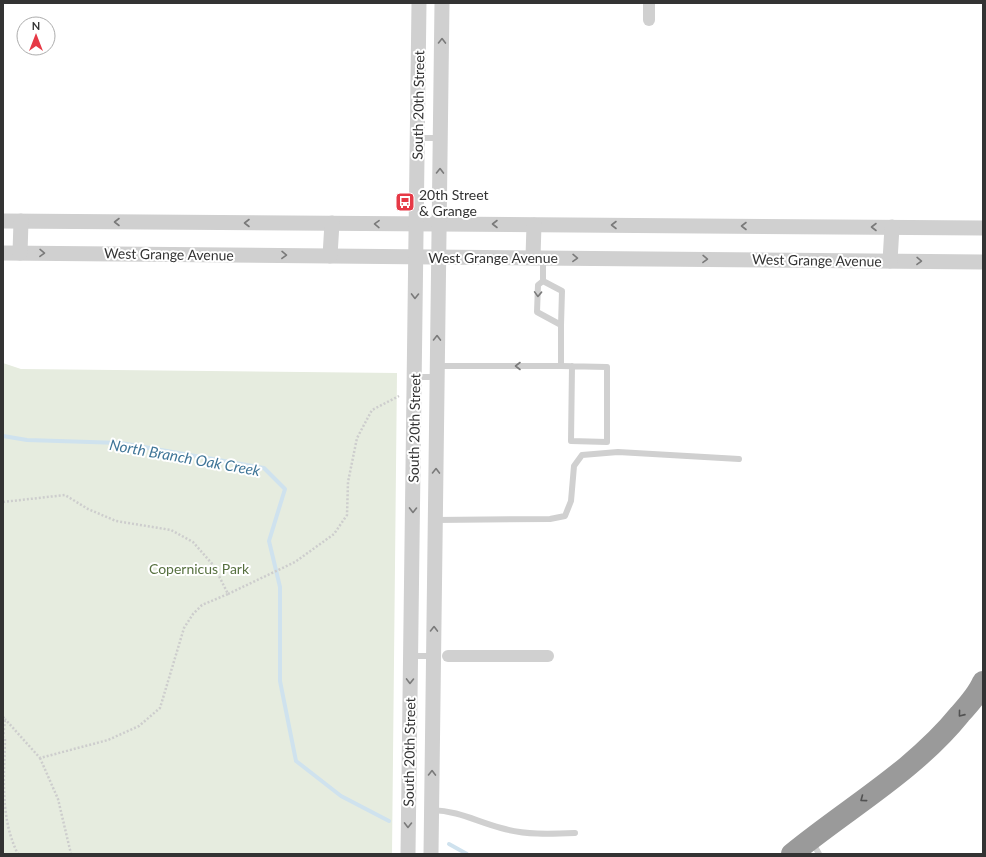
<svg xmlns="http://www.w3.org/2000/svg" width="986" height="857" viewBox="0 0 986 857" font-family="Lato,sans-serif">
<style>
.green{fill:#e6ecdf}
.lines{fill:none;stroke-linecap:round;stroke-linejoin:round}
.stream{stroke:#cfe2ee;stroke-width:4}
.path{stroke:#cdcdcd;stroke-width:2.5;stroke-dasharray:2 2;stroke-linecap:butt}
.service{stroke:#d0d0d0;stroke-width:6}
.minor{stroke:#d0d0d0;stroke-width:12}
.tertiary{stroke:#d0d0d0;stroke-width:15}
.motorway{stroke:#9a9a9a;stroke-width:22}
.oneway{stroke:#7a7a7a}
.oneway2{stroke:#525252}
.labels{text-anchor:middle;dominant-baseline:central;stroke-width:4;stroke-linejoin:round;paint-order:stroke}
.street-label{font-size:14px;fill:#333;stroke:#fff}
.poi-label{font-size:14px;fill:#333;stroke:#fff;text-anchor:start}
.park-label{font-size:14px;fill:#56703f;stroke:#fff}
.water-label{font-size:15px;font-style:italic;fill:#3f7597;stroke:#fff}
</style>
<rect width="100%" height="100%" fill="#fff"/>
<path class="green" d="M3 363 21 369 397 373 392 854H3Z"/>
<g class="lines">
<g class="stream">
<path d="M3 436 27 440 121 443 264 468 285 489 269 541 280 587V681L296 761 341 796 389 821"/>
<path d="M449 844 467 854"/>
</g>
<g class="path">
<path d="M3 502 65 495 88 509 116 521 171 530 193 542 214 566 228 594 202 605 193 614 184 628 160 708 139 726 108 740 40 758 5 719"/>
<path d="M228 594 295 562 334 534 347 515 348 482 357 438 372 410 399 396"/>
<path d="M3 717 5 719 3 739"/>
<path d="M5 739C4 777 0 819 18 854"/>
<path d="M40 758 58 799 71 854"/>
</g>
<g class="service">
<path d="M417 138H440"/>
<path d="M543 281 562 291 561 325"/>
<path d="M437 366H561V325L537 312 538 285 543 281V259"/>
<path d="M561 366 607 367V442L571 441 572 366"/>
<path d="M414 377H437"/>
<path d="M435 520 550 519 565 516 571 501 574 466 582 455 618 452 739 459"/>
<path d="M411 656H433"/>
<path d="M432 810C459 811 475 821 501 828 525 835 550 834 575 833"/>
<path d="M813 843 819 854"/>
</g>
<g class="minor">
<path d="M649 20V3"/>
<path d="M448 656H548"/>
</g>
<g class="tertiary">
<path d="M3 221 983 228"/>
<path d="M3 253 983 262"/>
<path d="M20 253 21 221"/>
<path d="M330 256 332 223"/>
<path d="M533 257 534 225"/>
<path d="M890 261 892 227"/>
<path d="M408 854 419 3"/>
<path d="M431 854 442 3"/>
</g>
<path class="motorway" d="M792 854C848 808 914 771 960 714 969 704 978 694 983 682"/>
</g>
<defs><path id="oneway-chevron" d="M-2-3.5L2.5 0L-2 3.5" fill="none" stroke-width="1.6" stroke-linecap="round" stroke-linejoin="round"/></defs>
<g class="oneway">
<use href="#oneway-chevron" transform="translate(442 41) rotate(-89)"/>
<use href="#oneway-chevron" transform="translate(440 171) rotate(-89)"/>
<use href="#oneway-chevron" transform="translate(117 222) rotate(-180)"/>
<use href="#oneway-chevron" transform="translate(247 223) rotate(-180)"/>
<use href="#oneway-chevron" transform="translate(377 224) rotate(-179)"/>
<use href="#oneway-chevron" transform="translate(495 224) rotate(-180)"/>
<use href="#oneway-chevron" transform="translate(614 225) rotate(-180)"/>
<use href="#oneway-chevron" transform="translate(744 226) rotate(-180)"/>
<use href="#oneway-chevron" transform="translate(874 227) rotate(-180)"/>
<use href="#oneway-chevron" transform="translate(42 253) rotate(1)"/>
<use href="#oneway-chevron" transform="translate(284 255) rotate(1)"/>
<use href="#oneway-chevron" transform="translate(575 258) rotate(1)"/>
<use href="#oneway-chevron" transform="translate(705 259) rotate(1)"/>
<use href="#oneway-chevron" transform="translate(919 261) rotate(1)"/>
<use href="#oneway-chevron" transform="translate(538 294) rotate(92)"/>
<use href="#oneway-chevron" transform="translate(415 296) rotate(91)"/>
<use href="#oneway-chevron" transform="translate(437 338) rotate(-89)"/>
<use href="#oneway-chevron" transform="translate(518 366) rotate(180)"/>
<use href="#oneway-chevron" transform="translate(436 471) rotate(-89)"/>
<use href="#oneway-chevron" transform="translate(413 510) rotate(91)"/>
<use href="#oneway-chevron" transform="translate(434 629) rotate(-89)"/>
<use href="#oneway-chevron" transform="translate(410 681) rotate(91)"/>
<use href="#oneway-chevron" transform="translate(432 773) rotate(-89)"/>
<use href="#oneway-chevron" transform="translate(408 825) rotate(91)"/>
</g>
<g class="oneway2">
<use href="#oneway-chevron" transform="translate(961 714) rotate(129)"/>
<use href="#oneway-chevron" transform="translate(863 799) rotate(143)"/>
</g>
<defs>
<g id="bus-square" transform="scale(1)"><rect x="-9" y="-9" width="18" height="18" rx="4" fill="#e63946" stroke="#fff"/><path d="M-5-6H5V4H4V6H2V4H-2V6H-4V4H-5ZM-3.5-4V0h7V-4ZM-3.5 1.2v1.5H-2V1.2ZM2 1.2v1.5H3.5V1.2Z" fill="#fff"/></g>
</defs>
<g fill-rule="evenodd">
<use href="#bus-square" x="405" y="202"/>
</g>
<g class="labels">
<g class="street-label">
<text transform="translate(418 105) rotate(-89)">South 20th Street</text>
<text transform="translate(169 254) rotate(1)">West Grange Avenue</text>
<text x="493" y="257">West Grange Avenue</text>
<text transform="translate(817 260) rotate(1)">West Grange Avenue</text>
<text transform="translate(414 428) rotate(-89)">South 20th Street</text>
<text transform="translate(409 752) rotate(-89)">South 20th Street</text>
</g>
<g class="poi-label">
<text x="419" y="194">20th Street<tspan x="419" dy="16">&amp; Grange</tspan></text>
</g>
<g class="park-label">
<text x="199" y="568">Copernicus Park</text>
</g>
<g class="water-label">
<text transform="translate(185 457) rotate(10)">North Branch Oak Creek</text>
</g>
</g>
<rect width="986" height="857" fill="none" stroke="#333333" stroke-width="8"/>
<g transform="translate(36 36)"><circle r="19" fill="#ffffff" stroke="#adadad"/>
<path d="M0-3L7 15L0 10L-7 15Z" fill="#e63946"/>
<text y="-6" font-size="11" font-weight="bold" text-anchor="middle" fill="#333333">N</text>
</g>
</svg>
